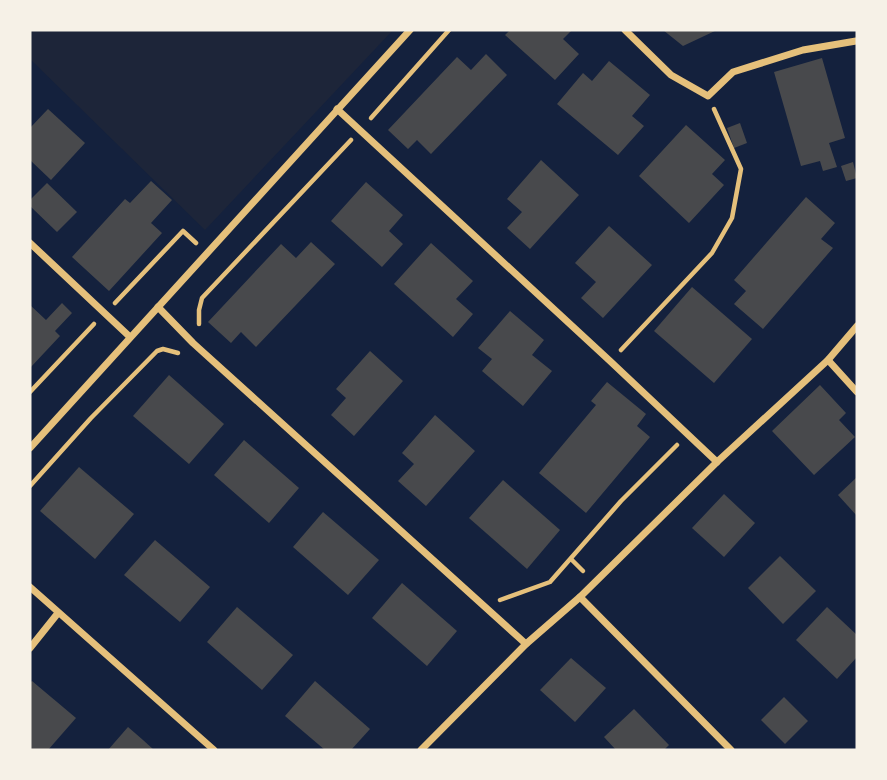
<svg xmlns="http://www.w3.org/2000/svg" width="887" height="780" viewBox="0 0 887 780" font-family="'Titillium Web',sans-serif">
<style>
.green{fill:#1d2539}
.building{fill:#48494c}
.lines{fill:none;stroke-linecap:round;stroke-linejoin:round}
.path{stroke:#e5c07b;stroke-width:4.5}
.minor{stroke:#e5c07b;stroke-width:7}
</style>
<rect width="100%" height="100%" fill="#14213d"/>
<path class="green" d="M30 30H393L205 230 30 59Z"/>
<g class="building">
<path d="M510 30H572L563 39 579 54 555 80 505 35Z"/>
<path d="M663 30H717L683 46Z"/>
<path d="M486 54 507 75 431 154 417 140 408 149 388 130 457 57 471 70Z"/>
<path d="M822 58 845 138 829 143 837 167 823 171 820 161 801 166 774 72Z"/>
<path d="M609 61 650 95 632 116 644 126 618 155 557 104 583 73 592 81Z"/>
<path d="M48 109 85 143 51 180 30 160V128Z"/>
<path d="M740 123 747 143 734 148 727 128Z"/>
<path d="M686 125 725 160 712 174 724 185 689 223 639 176Z"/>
<path d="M541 160 579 195 530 249 507 228 522 212 507 199Z"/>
<path d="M853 162 857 178 846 181 841 166Z"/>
<path d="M151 181 172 200 151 223 162 233 109 291 72 257 125 199 130 203Z"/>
<path d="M366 182 403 215 389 231 403 244 382 267 331 221Z"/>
<path d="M47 183 77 212 57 232 30 206V200Z"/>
<path d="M806 197 835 223 821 239 833 248 763 329 734 304 746 291 734 280Z"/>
<path d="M609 226 652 265 603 318 581 298 596 282 575 263Z"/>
<path d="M311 242 335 264 256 347 241 332 231 343 208 322 281 244 296 258Z"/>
<path d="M431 243 473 281 456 299 473 314 453 337 394 284Z"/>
<path d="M692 287 752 339 714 383 654 331Z"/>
<path d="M62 303 72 313 55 331 60 336 30 368V305L46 320Z"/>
<path d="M510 311 544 340 532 355 552 371 523 406 482 371 492 359 478 348Z"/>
<path d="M370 351 403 381 354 436 331 415 346 398 336 389Z"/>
<path d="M169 375 224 424 189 464 133 416Z"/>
<path d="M607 382 646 414 637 426 650 437 586 513 539 473 596 405 591 401Z"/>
<path d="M820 385 846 413 839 420 855 437 814 475 772 431Z"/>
<path d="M435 415 475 451 426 506 398 481 414 464 402 453Z"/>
<path d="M244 440 299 488 269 523 214 475Z"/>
<path d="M79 467 134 514 95 559 40 511Z"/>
<path d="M857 477V516L838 495Z"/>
<path d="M503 480 560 530 527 569 469 518Z"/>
<path d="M724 494 755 523 724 557 692 528Z"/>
<path d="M323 512 379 560 348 595 293 547Z"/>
<path d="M155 540 210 587 180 622 124 575Z"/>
<path d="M780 556 816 591 783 624 748 588Z"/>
<path d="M402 583 457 631 427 666 372 618Z"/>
<path d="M237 607 293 655 262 690 207 642Z"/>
<path d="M827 607 857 635V657L837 679 796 640Z"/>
<path d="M571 658 606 688 575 722 540 690Z"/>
<path d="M32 681 76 718 48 750H30V683Z"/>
<path d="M315 681 370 729 351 750H325L285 716Z"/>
<path d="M784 697 808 721 785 744 761 720Z"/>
<path d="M634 709 669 745 664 750H616L604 737Z"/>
<path d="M128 727 143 740 154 750H108Z"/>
</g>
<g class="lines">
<g class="path">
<path d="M371 118 449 30"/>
<path d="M115 303 183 231 196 243"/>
<path d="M199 324V310L202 298 351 140"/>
<path d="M621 350 712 253 732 218 741 169 714 109"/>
<path d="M30 392 94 324"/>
<path d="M30 486 91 418 157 351 163 349 178 353"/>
<path d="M571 559 583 571"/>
<path d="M500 600 550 582 621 501 677 445"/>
</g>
<g class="minor">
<path d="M625 30 671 75 708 96 733 72 803 50 856 41"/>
<path d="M337 109 610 361 717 462"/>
<path d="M30 243 130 337"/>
<path d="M158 307 193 343 526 644"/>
<path d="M828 360 857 392"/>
<path d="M30 448 410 30"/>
<path d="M30 587 214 750"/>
<path d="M580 597 731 750"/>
<path d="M30 648 58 613"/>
<path d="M421 750 526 644 580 597 717 462 828 360 857 326"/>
</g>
</g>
<rect width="887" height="780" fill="none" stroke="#f6f1e7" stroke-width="63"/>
</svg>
